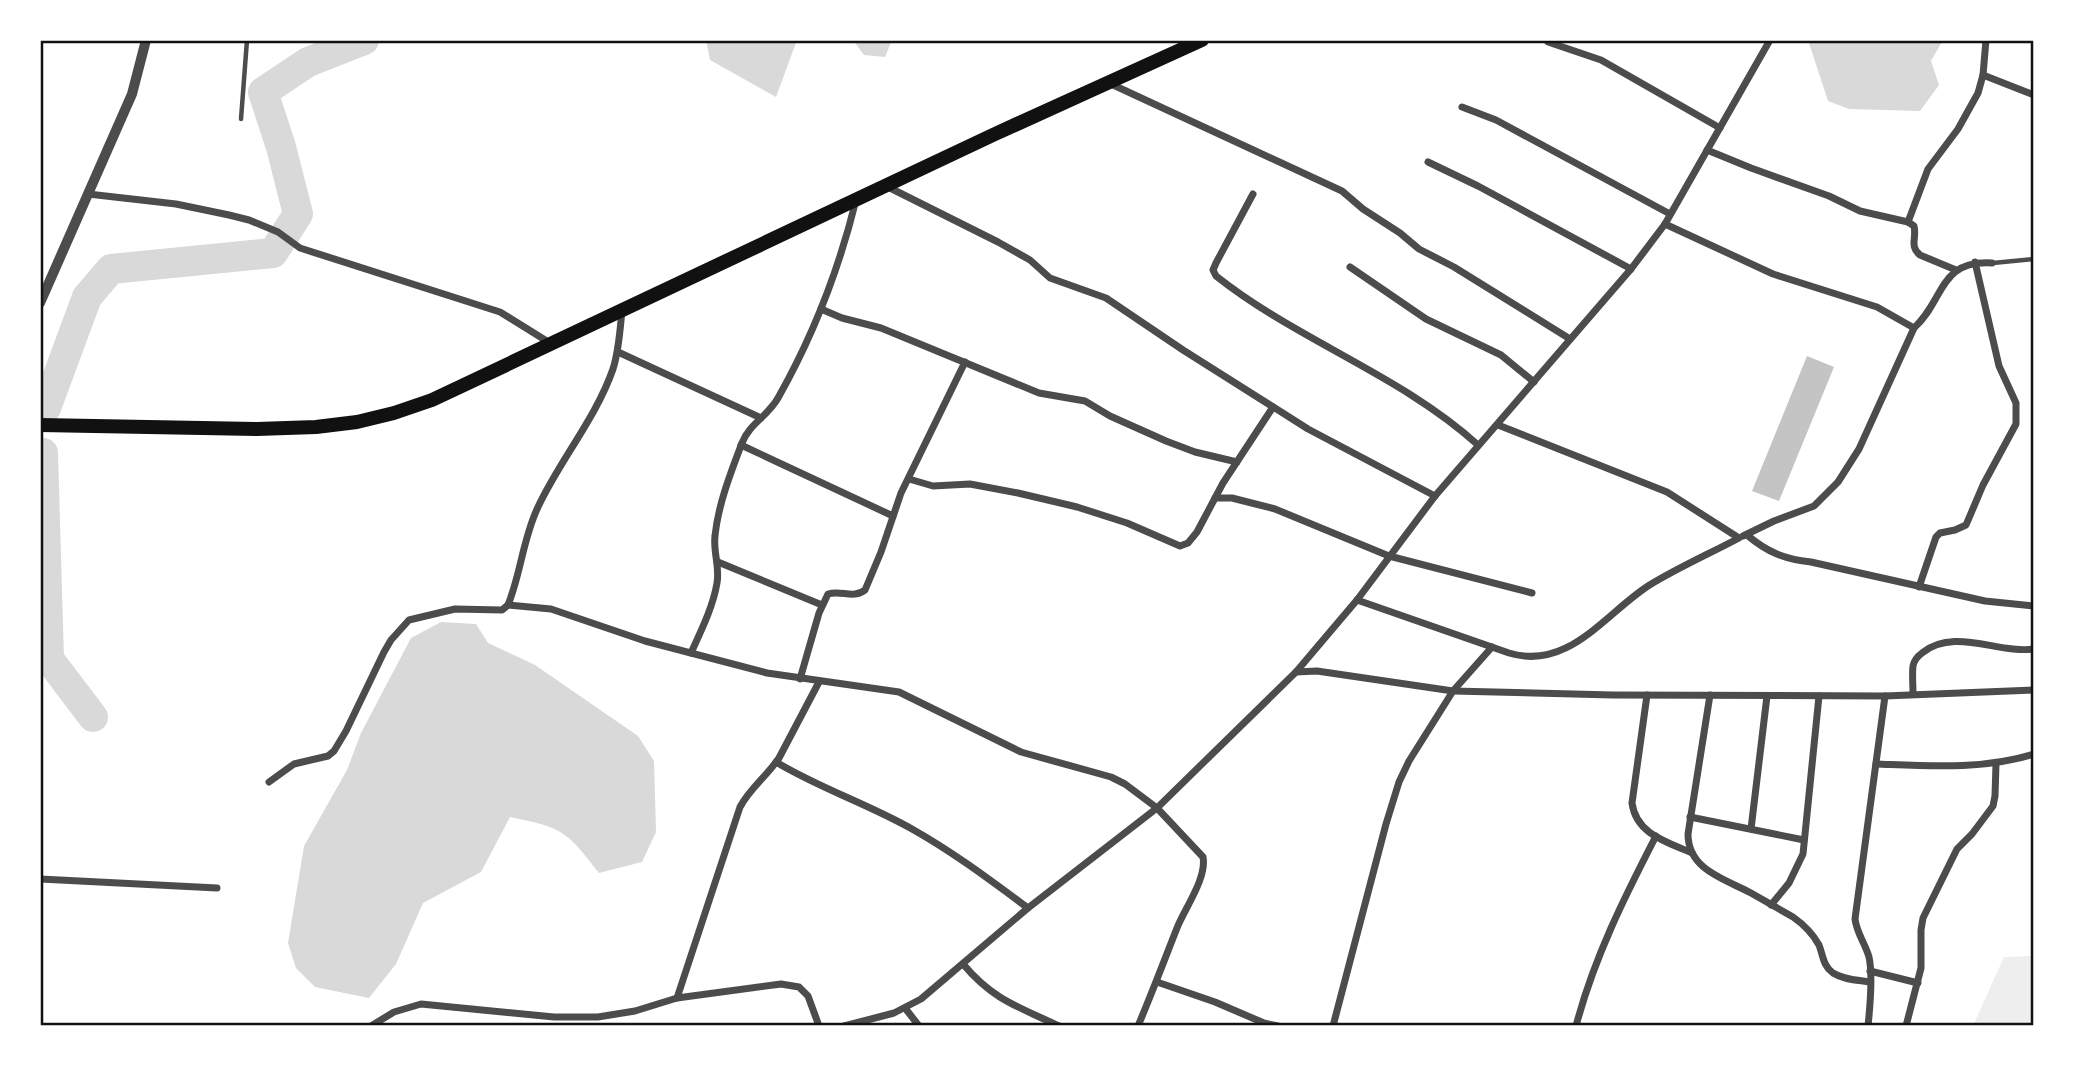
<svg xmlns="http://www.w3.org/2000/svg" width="2074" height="1066" viewBox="0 0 2074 1066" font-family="'Fira Sans Condensed',sans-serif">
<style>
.green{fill:#eee}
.water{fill:#d9d9d9}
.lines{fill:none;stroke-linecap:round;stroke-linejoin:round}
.stream{stroke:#d9d9d9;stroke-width:5}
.river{stroke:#d9d9d9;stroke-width:30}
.building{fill:#c4c4c4}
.service{stroke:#4c4c4c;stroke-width:4.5}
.minor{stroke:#4c4c4c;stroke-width:7}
.tertiary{stroke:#4c4c4c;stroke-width:10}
.primary{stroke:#111;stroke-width:14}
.neatline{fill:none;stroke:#111;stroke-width:2.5}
</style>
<rect width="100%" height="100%" fill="#fff"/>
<path class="green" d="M2034 956V1026H1973L2004 957Z"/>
<g class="water">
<path d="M706 40H797L776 97 710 60Z"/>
<path d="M853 40H892L885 57 864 55Z"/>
<path d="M1808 40H1943L1931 61 1939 85 1920 111 1849 109 1828 101Z"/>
<path d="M441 622 476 624 488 643 535 665 638 736 654 761 656 832 642 862 599 873C566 830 563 828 510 817L481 872 423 903 396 964 369 998 315 987 296 968 288 943 304 846 347 770 361 733 411 638Z"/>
</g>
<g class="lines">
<path class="stream" d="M40 642 49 643"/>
<g class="river">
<path d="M46 408 87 297 111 269 273 253 298 214 281 147 263 92 308 62 364 40"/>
<path d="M43 453 49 659 93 717"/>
</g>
</g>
<path class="building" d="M1807 356 1834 367 1779 501 1752 491Z"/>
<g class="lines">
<g class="service">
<path d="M241 119 247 40"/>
<path d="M1993 263 2034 259"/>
</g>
<g class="minor">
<path d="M1548 42 1601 60 1720 128"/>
<path d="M1983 75 2034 95"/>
<path d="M1111 84 1342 191 1363 209 1400 233 1419 249 1454 267 1570 339"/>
<path d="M1462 107 1496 120 1670 214"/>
<path d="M1707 150 1751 168 1829 196 1860 211 1908 222 1914 226C1917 238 1909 246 1920 255L1956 270"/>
<path d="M1428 162 1478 186 1631 269"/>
<path d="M886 186 998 242 1030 260 1050 278 1106 298 1183 350 1308 429 1435 496"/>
<path d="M88 194 176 204 229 215 249 220 278 232 300 248 500 312 550 343"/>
<path d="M1253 194 1216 263 1213 270 1216 276C1298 341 1401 375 1478 445"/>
<path d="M1908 222 1928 169 1958 129 1978 93 1983 75 1986 40"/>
<path d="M1665 224 1773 274 1877 307 1914 328C1945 300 1938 260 1992 263"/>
<path d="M1350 267 1426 319 1501 355 1534 382"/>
<path d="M821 309 842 318 881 328 1039 393 1085 401 1110 416 1166 441 1195 452 1237 462"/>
<path d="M618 352 761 418"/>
<path d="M741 445 893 516"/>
<path d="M909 479 933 486 970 484 1018 493 1077 507 1127 523 1180 546 1188 543 1197 532 1223 483 1273 407"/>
<path d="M1215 498H1232L1275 509 1389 556 1532 593"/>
<path d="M1747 535C1767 552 1784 559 1811 562L1985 601 2034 606"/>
<path d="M1743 536 1774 521 1814 506 1838 482 1859 449 1914 328"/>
<path d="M718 562 822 605"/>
<path d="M1919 587 1936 537 1940 533 1955 530 1966 525 1983 485 2016 424V403L1999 366 1975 262"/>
<path d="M1357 600 1509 653C1568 671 1605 614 1648 586 1677 568 1709 554 1739 538L1667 492 1498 425"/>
<path d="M508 605 551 609 645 641 767 673 899 692 1021 752 1111 777 1125 784 1157 808 1203 857C1207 878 1185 908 1177 928 1164 961 1152 993 1138 1026"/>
<path d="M691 653C701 631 713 607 717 583 720 567 713 552 715 536 718 505 731 472 742 443 749 424 768 416 778 398 813 336 839 269 856 200"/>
<path d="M1296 672 1317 671 1453 691 1613 695 1885 696 2034 690"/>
<path d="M800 679 819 613 828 594C841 590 854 599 865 590L881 552 901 493 965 362"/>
<path d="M1913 693C1913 685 1912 674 1913 666 1914 660 1918 656 1922 653 1954 627 1998 654 2034 649"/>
<path d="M1647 695 1632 803C1636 834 1667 842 1692 853"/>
<path d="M1710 695 1688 834C1688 870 1725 879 1751 893 1765 901 1779 909 1793 917 1803 924 1813 934 1819 945 1823 955 1823 966 1833 973 1844 980 1858 980 1870 982"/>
<path d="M776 762C819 788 868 804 912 829 953 852 990 880 1028 908"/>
<path d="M1876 764C1929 766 1982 770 2034 754"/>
<path d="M269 782 294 764 328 756 334 751 346 731 384 652 391 640 409 620 455 609 502 610 508 605C521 573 523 538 538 507 560 460 596 418 613 369 619 350 620 330 622 310"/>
<path d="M1690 817 1804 840"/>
<path d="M1751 829 1767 696"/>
<path d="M40 879 217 888"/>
<path d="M1771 905 1789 883 1803 854 1819 696"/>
<path d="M963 964C993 1000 1019 1007 1059 1026"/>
<path d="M1870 971 1918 983"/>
<path d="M1157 982 1215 1002 1264 1023 1278 1026"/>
<path d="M677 998 740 807C750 788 767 776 779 758L819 682"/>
<path d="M905 1008 919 1026"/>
<path d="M371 1026 394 1012 421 1004 554 1017H598L635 1011 677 998 781 984 799 987 808 996 819 1026"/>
<path d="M844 1026 894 1013 921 999 1028 908 1157 808 1296 672 1357 600 1435 496 1631 269 1665 224 1770 40"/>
<path d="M1333 1026 1386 824 1399 782 1409 761 1453 691 1492 647"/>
<path d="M1576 1026C1594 958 1624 898 1656 836"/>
<path d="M1868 1026C1870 1007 1873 975 1869 957 1865 943 1857 934 1855 919L1885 696"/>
<path d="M1906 1026 1921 968V930L1923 918 1957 849 1972 834 1993 806 1995 796 1996 764"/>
</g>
<path class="tertiary" d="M40 303 132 94 146 40"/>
<path class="primary" d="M40 425 257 429 316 427 357 422 394 413 432 400 995 134 1202 40"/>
</g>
<rect width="2074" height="1066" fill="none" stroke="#ffffff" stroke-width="84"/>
<rect x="42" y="42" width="1990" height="982" class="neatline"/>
</svg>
